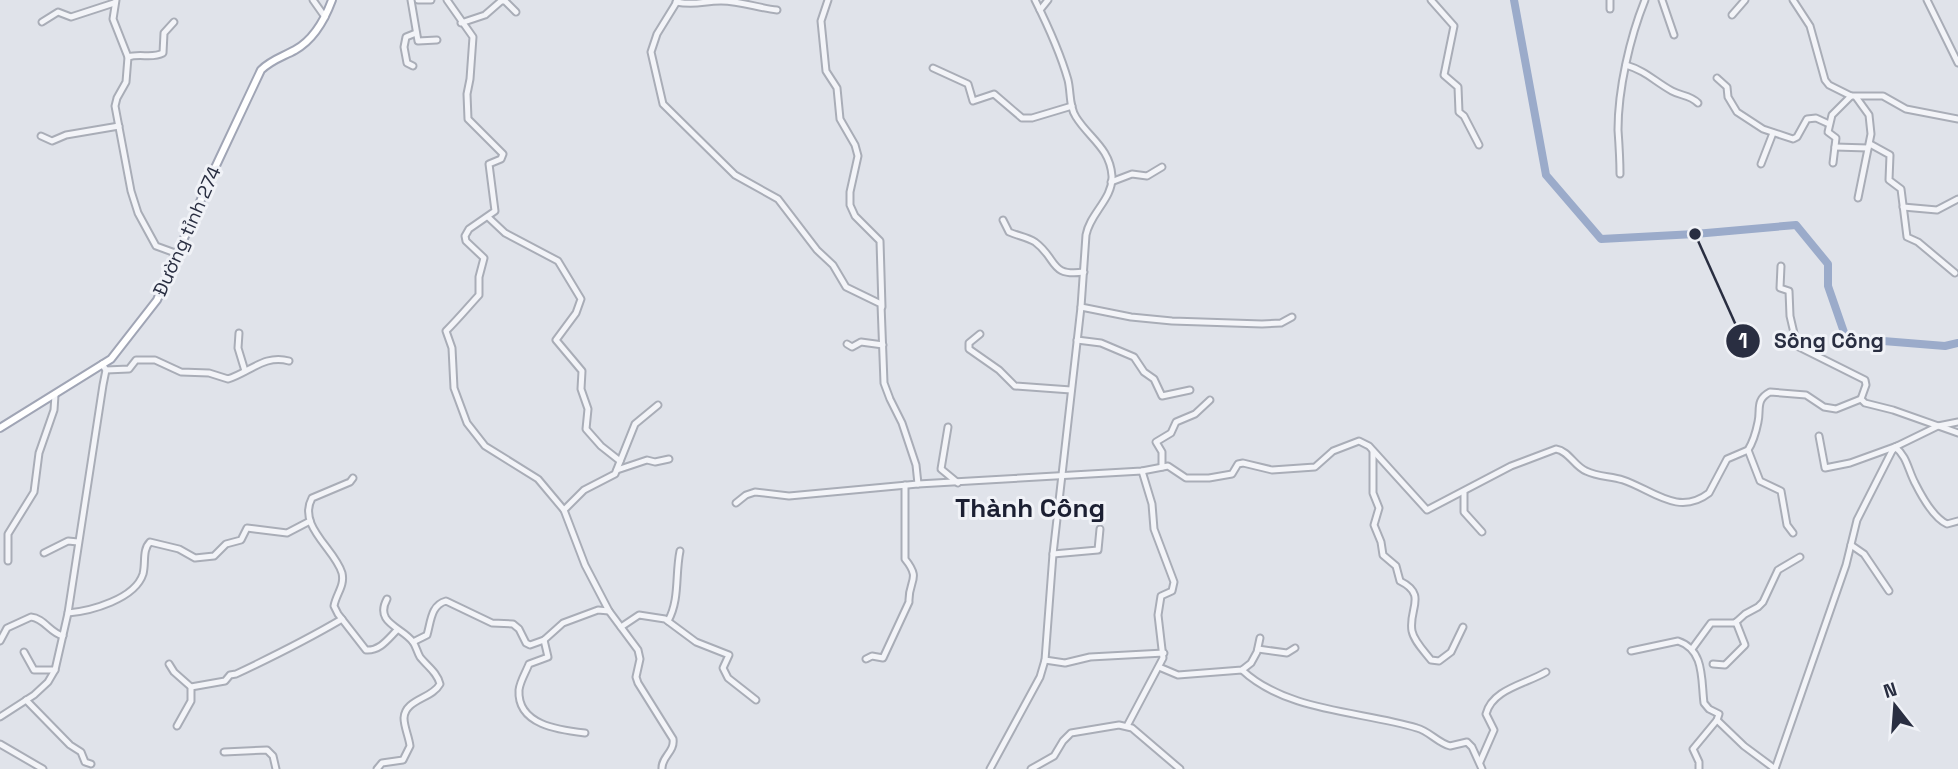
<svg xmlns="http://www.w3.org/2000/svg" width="1958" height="769" viewBox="0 0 1958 769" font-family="'Space Grotesk',sans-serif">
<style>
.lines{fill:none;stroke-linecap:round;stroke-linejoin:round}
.river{stroke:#9babca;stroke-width:8}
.minor-casing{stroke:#a9adb7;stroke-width:9}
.major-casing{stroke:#a0a5b5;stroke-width:10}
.minor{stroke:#f3f4f8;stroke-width:5}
.major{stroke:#fff;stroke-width:6}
.labels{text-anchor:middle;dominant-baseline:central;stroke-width:6;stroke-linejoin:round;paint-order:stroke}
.street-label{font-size:19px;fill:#292e41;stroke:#f0f2f7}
.district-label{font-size:26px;font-weight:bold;fill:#1b1f32;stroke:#f0f2f7}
.leader{fill:none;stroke:#292e41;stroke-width:2.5}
.callout-dot{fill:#292e41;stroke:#f0f2f7;stroke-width:2.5}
.mark-label{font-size:21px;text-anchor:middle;font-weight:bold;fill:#fff}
.callout-label{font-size:21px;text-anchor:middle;font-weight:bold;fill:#292e41;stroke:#f0f2f7;stroke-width:6;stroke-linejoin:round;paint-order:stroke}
</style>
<rect width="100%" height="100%" fill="#e0e3ea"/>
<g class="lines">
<path class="river" d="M1514 0 1546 175 1601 239 1695 234 1796 225 1828 264V286L1846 338 1945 346 1958 343"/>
<g class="minor-casing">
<g id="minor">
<path d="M116 0 113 19 128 57 126 82 117 98 115 106 131 191 138 213 156 246 178 254"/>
<path d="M313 0 325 17"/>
<path d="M411 0 418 41 437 40"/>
<path d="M418 0H431"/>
<path d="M447 0 473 37 470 79 467 94 468 119 503 154 501 159 489 164 495 211 469 229 465 236 466 241 484 258 479 277V295C468 307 458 319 446 331L452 348 454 388 467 423 485 446 538 479 564 510 585 565 609 611 638 650 640 659 636 677 638 683 673 739C675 752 661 757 662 769"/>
<path d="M678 0 657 34 651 52 663 104 735 175 778 199 817 250 833 265 846 287 881 304 884 383 890 399 902 423 916 465 918 484"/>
<path d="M828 0 821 21 826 71 837 88 840 119 855 145 858 156 850 192V205L855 216 880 241 882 307"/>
<path d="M1431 0 1454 26 1444 75 1458 87 1459 112 1464 116 1479 145"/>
<path d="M1662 0 1674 35"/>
<path d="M1793 0 1810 26 1825 80 1829 85 1851 96H1883L1906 109 1958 119"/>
<path d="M1927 0 1958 63"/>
<path d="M676 2C696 6 703 1 721 1 741 1 758 8 777 10"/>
<path d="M1610 9V0"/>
<path d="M1040 10 1048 0"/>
<path d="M1732 15 1745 0"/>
<path d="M42 22 58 12 71 17 114 3"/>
<path d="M461 23 485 15 501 1H505L516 12"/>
<path d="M128 57C141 53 152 59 163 53L164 33 174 22"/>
<path d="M1626 65C1646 71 1654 81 1672 91 1681 96 1690 95 1698 103"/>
<path d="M413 66 407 63 404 47 406 37 416 33"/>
<path d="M933 68 968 84 973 101 994 94 1022 118H1032L1072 106"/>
<path d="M1717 78 1727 87 1728 97 1737 112 1763 129 1793 139 1797 137 1807 119 1816 118 1829 124"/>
<path d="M1856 97 1869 115 1871 134 1858 198"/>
<path d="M41 136 52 141 66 135 119 126"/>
<path d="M1870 144 1890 155 1889 180 1901 189 1907 237 1918 242 1955 273"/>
<path d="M1835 147 1868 148"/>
<path d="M1833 163 1836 138 1828 132 1832 115 1851 96"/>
<path d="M1761 164 1773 133"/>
<path d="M1620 174C1620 159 1619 144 1618 130 1618 89 1630 37 1645 0"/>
<path d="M1111 182 1132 174 1147 176 1162 167"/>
<path d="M1903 207 1937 210 1958 199"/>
<path d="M488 217 505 233 558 261 581 299 576 313 556 340 582 371 581 389 588 409 586 429 601 446 620 461"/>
<path d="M1003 220 1009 232C1018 236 1027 237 1035 242 1058 259 1049 277 1084 272"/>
<path d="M1781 266 1780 288 1789 291 1790 316 1797 346 1865 380 1866 385 1861 399 1865 403 1893 410 1958 433"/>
<path d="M1081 307 1131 317 1172 321 1262 324 1281 323 1292 317"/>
<path d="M239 333 238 348 245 371"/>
<path d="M980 334 969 343V349L999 370 1015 386 1071 390"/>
<path d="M1077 340 1101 343 1134 357 1144 372 1154 379 1162 396 1190 390"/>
<path d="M847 344 852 347 861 342 883 345"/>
<path d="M106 370 129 369 136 360H155L181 372 209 373 228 379C250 372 265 354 289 361"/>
<path d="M948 427 941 469 958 483"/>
<path d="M1819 436 1825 468 1850 463 1897 446"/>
<path d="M1895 447C1907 456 1908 470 1915 483 1921 495 1934 518 1947 524L1958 521"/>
<path d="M1748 450 1760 481 1781 491 1787 525 1793 533"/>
<path d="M1373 451V493L1379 508 1374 525 1381 542 1383 555 1396 566 1400 581C1428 595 1408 609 1412 631 1414 641 1424 651 1431 660L1439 661 1451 652 1463 627"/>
<path d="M1162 467V452L1156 442 1171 433 1176 422 1195 414 1210 400"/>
<path d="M617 470 647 460 655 462 669 459"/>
<path d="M353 478 350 482 312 498C297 526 335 549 342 573 345 586 336 594 334 606L338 614 366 650C380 651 388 639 397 630"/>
<path d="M1464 493V512L1482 532"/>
<path d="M736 503 746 495 755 492 789 496 918 484 1142 471 1168 466 1186 478H1209L1232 474 1238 464 1243 463 1272 470 1315 467 1333 451 1359 441 1369 446 1427 510 1511 466 1556 449C1569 451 1574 466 1586 471 1598 477 1611 476 1623 480 1651 489 1678 517 1709 493L1727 459 1748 450C1753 442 1756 432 1758 422 1761 409 1755 400 1770 392L1806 395 1824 407 1836 409 1861 399"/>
<path d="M564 510 584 490 615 474 635 424 658 405"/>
<path d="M1851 545 1864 554 1889 591"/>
<path d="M44 553 68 541 78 542"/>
<path d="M1053 554 1098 550 1100 529"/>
<path d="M8 561V534L34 492 39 453 54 410 55 395"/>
<path d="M68 613C91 611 135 599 143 574 146 563 142 550 150 542L179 549 195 558 214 556 226 544 241 540 247 528 287 533 310 521"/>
<path d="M668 621C680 599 675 575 680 551"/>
<path d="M621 627 639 615 665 619 696 642 729 655 723 668 728 678 756 700"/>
<path d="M544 640 548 657 529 664C526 672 520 681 519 690 517 725 559 730 585 733"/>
<path d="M0 641 7 628 31 617C44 618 50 633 63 636"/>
<path d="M413 642 427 635C431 621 431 605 446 601L492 623 513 624 519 629 526 643 530 645 544 640 563 623 598 610 609 611"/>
<path d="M1258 649 1287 653 1295 648"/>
<path d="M1692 649 1711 623H1735L1745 614 1758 607 1763 602 1778 570 1800 557"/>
<path d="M1631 651 1678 641C1705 650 1701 680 1704 703L1709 709 1719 714 1717 720 1693 749 1699 762V769"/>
<path d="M24 652 34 670H55"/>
<path d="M866 659 872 656 883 658 909 602C908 580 922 580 905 559V485"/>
<path d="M1045 660 1065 663 1090 657 1164 653"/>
<path d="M169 664 174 672 191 687V701L177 726"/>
<path d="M1713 664 1725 665 1745 645 1736 622"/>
<path d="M1159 667 1178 675 1242 670 1251 663 1257 652 1260 638"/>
<path d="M1242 670C1287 712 1361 711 1417 728 1429 731 1438 743 1450 746L1467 742 1472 747 1482 769"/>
<path d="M191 687 225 681 230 675 236 674C272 657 308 639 342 619"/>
<path d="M26 700 70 745 81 752 85 762 91 764"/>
<path d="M0 717 34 695 48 682 55 670 68 613 103 385 106 370 102 364"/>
<path d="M1717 720 1744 746 1775 769"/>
<path d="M1127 726 1163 658 1158 615 1161 596 1172 591 1174 582 1154 529 1152 504 1142 471"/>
<path d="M0 744 43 769"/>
<path d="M224 752 267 750 273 756 276 769"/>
<path d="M1480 762 1494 730 1486 714C1492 689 1526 684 1546 672"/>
<path d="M377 769 382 763 403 760 410 746C409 737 404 727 404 718 405 699 432 699 440 684 437 672 427 666 420 657 417 652 416 646 413 642 402 627 374 623 387 599"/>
<path d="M990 769 1040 677 1045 660 1053 554 1081 307 1086 235C1090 213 1113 199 1112 176 1110 148 1089 138 1076 117 1069 107 1071 92 1068 80 1060 52 1048 26 1035 0"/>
<path d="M1031 769 1054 756 1063 741 1071 733 1119 725 1132 728 1180 769"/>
<path d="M1775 769 1846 565 1857 520 1892 451 1897 446 1938 426 1958 422"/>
</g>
</g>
<g class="major-casing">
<path id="major" d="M0 428 111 359 157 300 213 172 261 70C271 60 282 57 295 50 313 40 325 19 332 0"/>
</g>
<use href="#minor" class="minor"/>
<use href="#major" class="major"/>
</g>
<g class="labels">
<g class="street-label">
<text transform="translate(187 231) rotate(-66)">Đường tỉnh 274</text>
</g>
<g class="district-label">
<text x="1030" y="508">Thành Công</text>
</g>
</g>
<path class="leader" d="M1695 234L1743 341"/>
<g class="callout-dot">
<circle cx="1695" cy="234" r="7"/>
<circle cx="1743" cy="341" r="18"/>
</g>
<g class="mark-label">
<text x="1743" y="348">1</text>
</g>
<g class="callout-label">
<text x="1829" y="348">Sông Công</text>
</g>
<g transform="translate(1895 706) rotate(343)" stroke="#f0f2f7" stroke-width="5" paint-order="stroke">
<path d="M0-5L12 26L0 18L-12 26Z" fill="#292e41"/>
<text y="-10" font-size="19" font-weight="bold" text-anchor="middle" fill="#292e41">N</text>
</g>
</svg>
